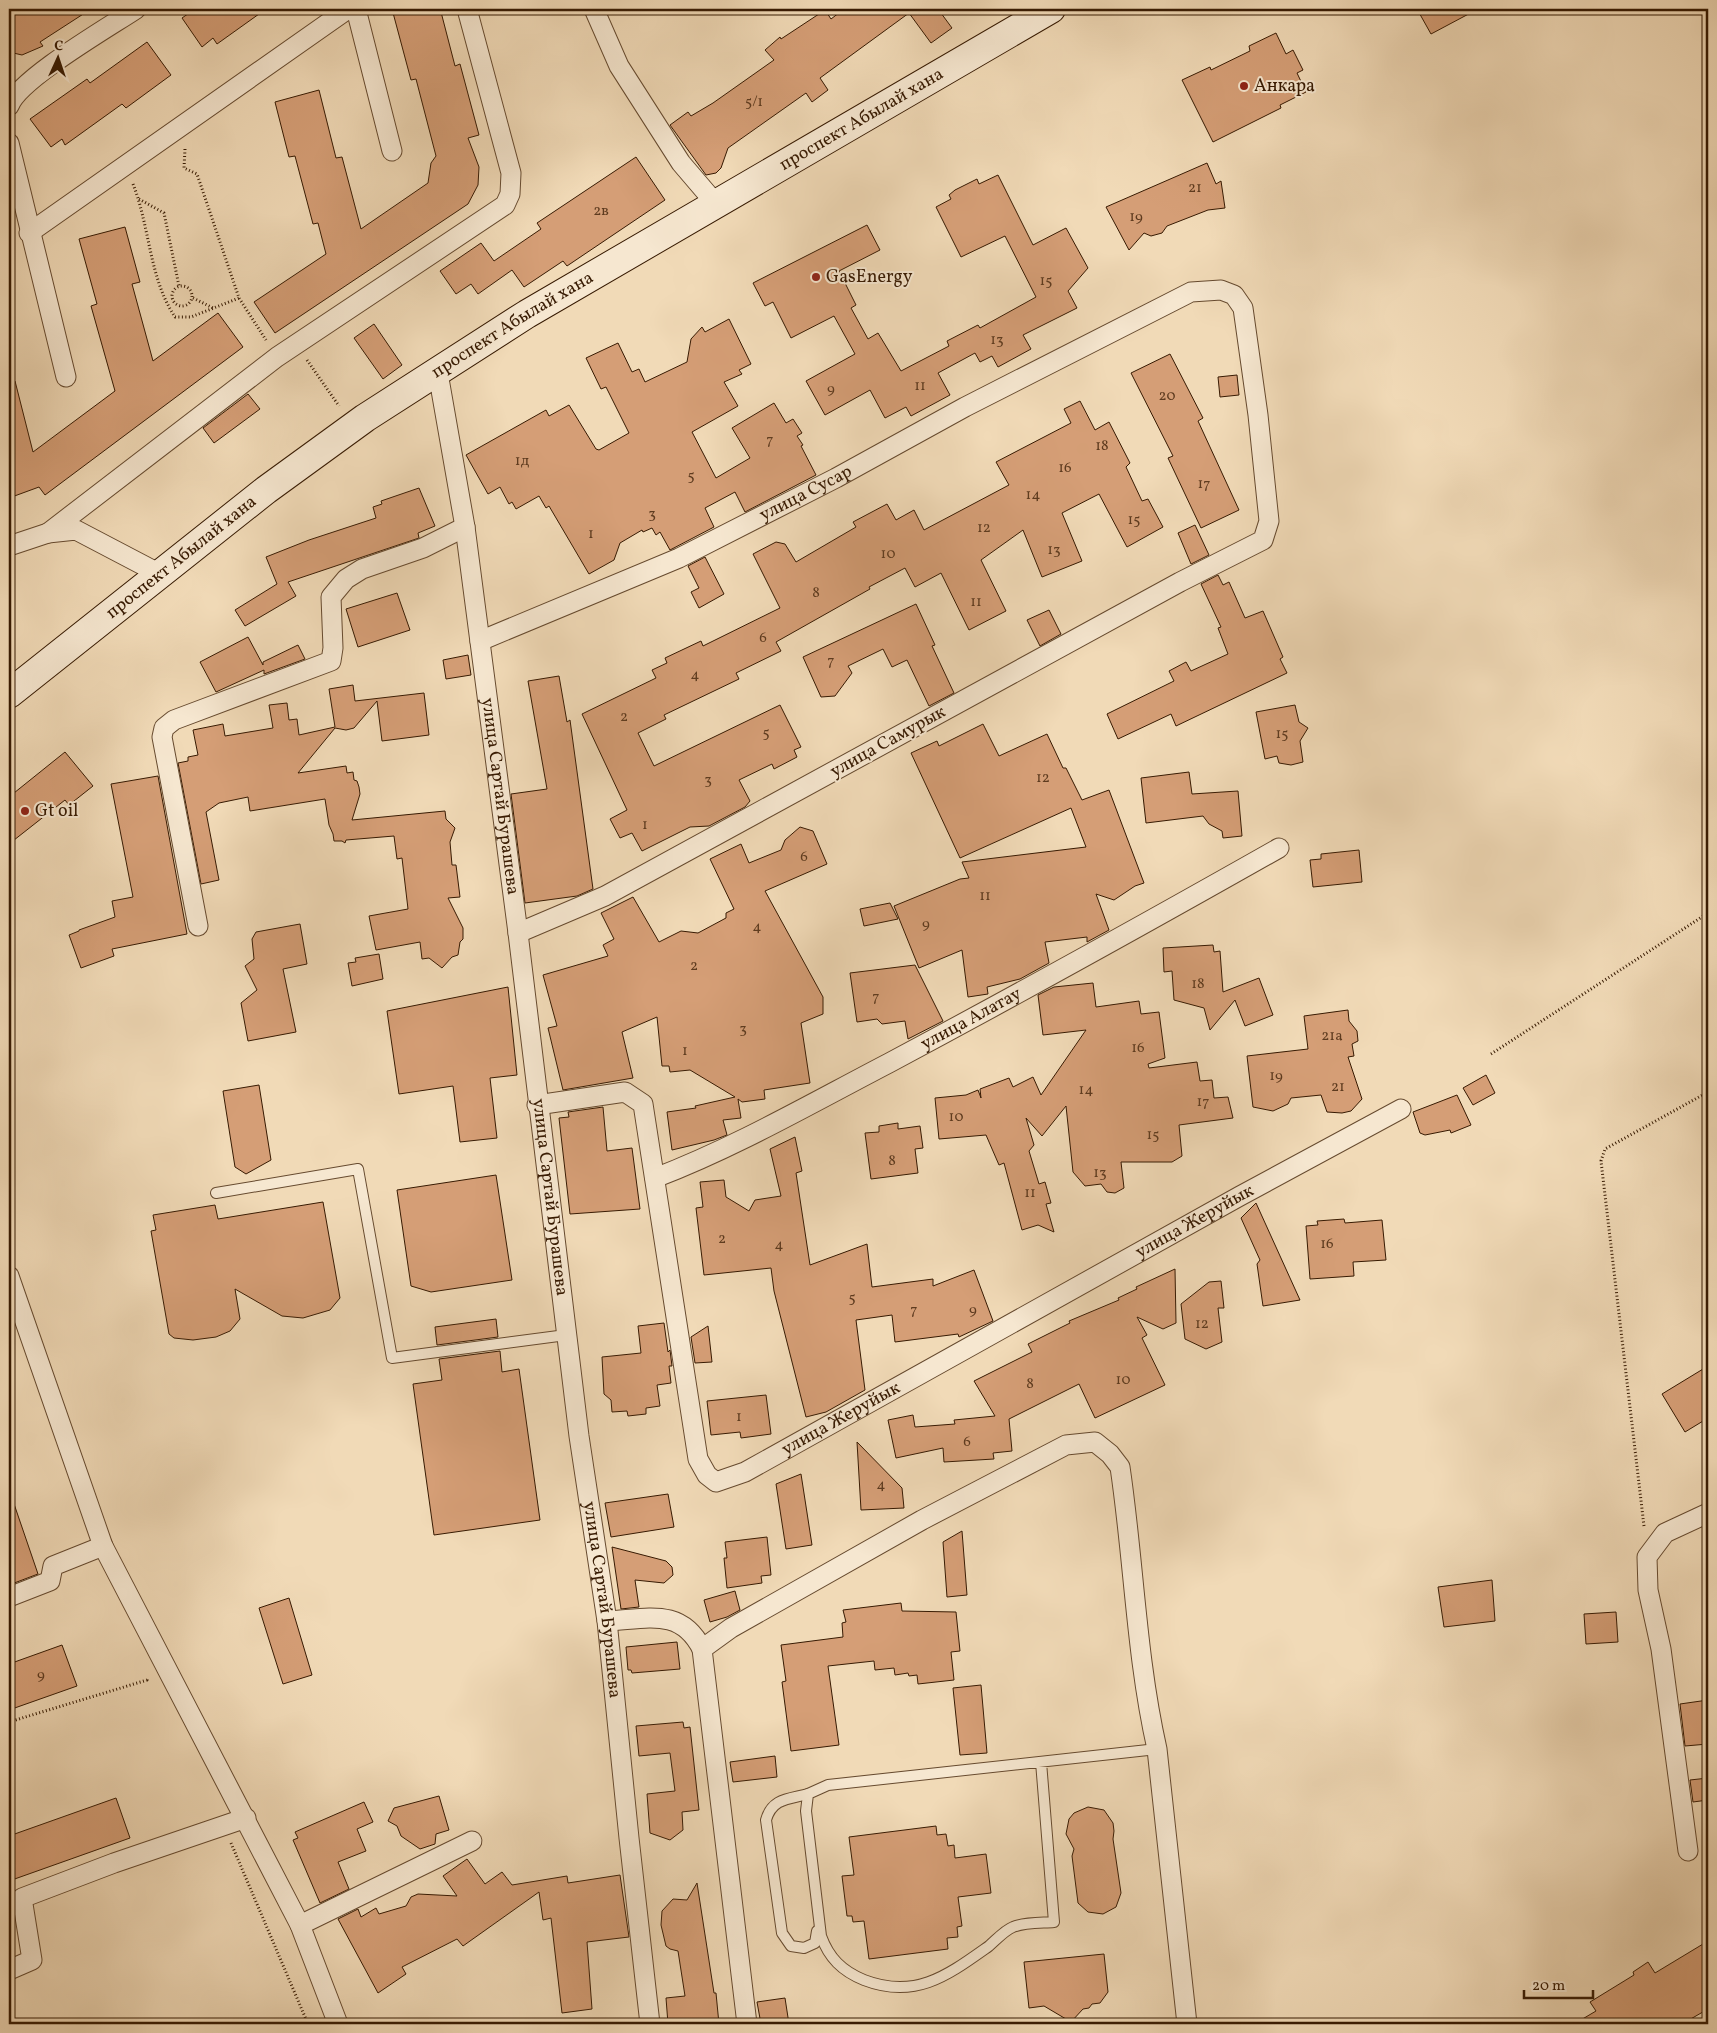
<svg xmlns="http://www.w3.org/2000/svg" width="1717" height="2033" viewBox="0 0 1717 2033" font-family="Vollkorn,serif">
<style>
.building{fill:#d59e76;stroke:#371a02}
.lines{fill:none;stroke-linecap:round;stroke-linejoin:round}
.lane-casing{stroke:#664a2f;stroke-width:12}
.street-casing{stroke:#664a2f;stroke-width:21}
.secondary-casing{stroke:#371a02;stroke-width:30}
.path{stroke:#371a02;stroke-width:3;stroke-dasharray:1 2.5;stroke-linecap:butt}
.lane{stroke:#f6e7d0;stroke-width:10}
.street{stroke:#f6e7d0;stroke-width:19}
.secondary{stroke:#f6e7d0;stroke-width:28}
.poi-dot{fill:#8f2418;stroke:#f6e7d0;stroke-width:2}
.labels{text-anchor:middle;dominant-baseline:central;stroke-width:4;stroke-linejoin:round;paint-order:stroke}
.number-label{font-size:15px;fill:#5e3b1f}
.poi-label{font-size:18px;fill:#371a02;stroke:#f6e7d0;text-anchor:start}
.street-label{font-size:18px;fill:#371a02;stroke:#f6e7d0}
</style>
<rect width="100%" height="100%" fill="#f1dab7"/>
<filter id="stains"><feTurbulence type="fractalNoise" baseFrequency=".004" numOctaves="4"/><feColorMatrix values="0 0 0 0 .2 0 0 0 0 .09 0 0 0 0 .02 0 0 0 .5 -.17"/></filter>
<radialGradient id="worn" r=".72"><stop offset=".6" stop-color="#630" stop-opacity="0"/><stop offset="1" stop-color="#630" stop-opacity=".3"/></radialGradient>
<g class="building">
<path d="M9 9H91L40 42 43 46 22 55 9 52Z"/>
<path d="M195 9H266L217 44 213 38 202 47 182 18Z"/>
<path d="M392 9H434L435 13 441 12 455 66 460 64 479 135 468 138 479 167 478 185 468 204 275 333 254 302 326 254 318 223 313 224 295 156 289 157 275 102 319 90 336 158 342 157 361 229 428 183 431 163 436 156 416 79 411 80Z"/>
<path d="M844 9H938L952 28 931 43 909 13 820 78 828 90 812 102 806 93 728 148 721 168 716 173 706 175 670 125 688 112 691 116 713 103 774 60 765 50 780 37 781 39 825 10 831 19Z"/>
<path d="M1417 9H1478L1431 34Z"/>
<path d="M1276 33 1286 54 1293 50 1303 70 1297 73 1306 92 1280 105 1281 108 1213 142 1182 80 1210 67 1211 70 1250 51 1249 46Z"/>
<path d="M147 42 171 75 126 108 122 104 65 145 62 139 51 147 30 119 87 79 90 83Z"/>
<path d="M636 157 665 200 567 266 563 261 524 287 512 270 478 294 471 284 456 294 440 271 481 243 494 261 541 229 537 223Z"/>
<path d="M1207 163 1216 184 1221 181 1225 208 1208 210 1167 226 1162 233 1151 236 1144 233 1129 250 1106 207Z"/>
<path d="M998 175 1033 245 1066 228 1088 268 1068 291 1077 308 1023 335 1031 349 998 367 992 356 980 362 975 353 938 373 950 395 911 416 906 407 885 418 870 390 825 415 806 381 855 354 834 316 791 338 773 302 765 306 753 283 867 225 880 250 839 271 856 305 851 308 868 339 878 333 901 371 949 346 947 341 978 325 980 328 1036 297 1005 236 961 257 936 207 951 199 949 195 955 190 977 179 979 184Z"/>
<path d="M125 227 140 282 132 284 153 361 218 313 243 347 45 495 39 487 9 498V382L15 381 33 452 115 391 91 306 97 304 79 239Z"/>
<path d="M729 319 751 364 739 370 742 374 724 382 738 406 692 432 716 478 750 458 732 428 774 403 786 423 793 419 802 433 797 436 803 445 801 446 816 475 745 512 735 492 705 508 714 527 670 550 660 532 656 535 652 528 643 532 642 530 620 543 614 560 589 574 549 506 546 508 539 496 516 509 512 502 509 504 500 487 488 494 466 455 546 410 549 416 569 405 596 449 599 450 629 433 606 387 601 389 586 358 618 343 632 372 639 369 645 382 687 362 691 339 702 327 705 332Z"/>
<path d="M374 324 402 365 383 379 354 338Z"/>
<path d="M1170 354 1203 418 1198 421 1239 510 1201 528 1168 458 1173 456 1131 373Z"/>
<path d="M1237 375 1239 395 1220 397 1218 377Z"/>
<path d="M248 394 260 409 214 443 203 428Z"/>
<path d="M1080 401 1095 430 1109 422 1130 463 1126 467 1142 501 1148 499 1163 527 1127 547 1099 494 1062 513 1082 561 1042 577 1023 530 981 560 1006 611 969 630 941 573 915 587 905 568 869 587 870 589 776 642 781 651 736 673 739 679 664 715 666 719 638 733 654 766 780 705 801 747 794 750 797 757 774 769 772 764 739 780 750 801 745 807 709 826 690 827 642 851 632 833 620 838 610 819 627 810 582 714 656 678 652 670 667 663 665 658 701 641 703 646 780 608 753 554 776 542 785 544 796 562 856 527 853 522 887 504 896 520 914 510 924 530 1009 485 996 462 1071 423 1064 409Z"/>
<path d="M419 488 435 526 418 533 419 538 288 582 296 596 245 626 235 610 277 584 266 557 309 540 376 518 373 507 382 504 381 501Z"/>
<path d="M1195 525 1209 555 1191 564 1178 533Z"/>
<path d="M705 557 724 594 699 608 691 592 699 588 688 566Z"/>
<path d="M1218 575 1223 585 1229 582 1245 618 1263 611 1283 657 1280 659 1287 673 1176 726 1171 714 1118 739 1107 714 1174 681 1169 671 1186 662 1191 671 1228 654 1218 628 1221 627 1201 584Z"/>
<path d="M397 593 410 630 358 647 346 609Z"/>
<path d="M916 604 935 645 932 646 954 693 929 706 907 660 892 667 883 649 848 666 852 673 835 696 821 697 803 657Z"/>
<path d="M1049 610 1061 634 1040 646 1027 620Z"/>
<path d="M248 637 263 665V662L298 645 305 659 264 674V670L216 692 200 662Z"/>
<path d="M468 655 471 675 446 679 443 660Z"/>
<path d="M559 676 567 722 570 720 593 889 577 896 525 903 511 794 547 789 528 681Z"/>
<path d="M353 685 355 701 424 693 429 735 382 741 377 701 354 728 346 730 335 728 298 773 346 766 347 773 353 772 354 780 357 781 359 787 360 794 352 820 445 811 446 819 455 828 450 842 452 865H456L460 897 448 898 463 928V939L460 942 458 955 452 957 442 968 429 958 422 959 420 942 376 950 369 916 408 909 402 858 397 859 394 836 346 840 345 843 342 841H334L333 834 329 825 325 799 250 811 248 797 219 803 206 812 219 880 201 884 178 763 188 761V757L198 755 193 730 223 724 225 736 273 728 269 705 287 703 289 720 297 719 299 735 335 727 329 689Z"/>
<path d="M1295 705 1299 722 1308 728 1300 741 1303 762 1291 765 1279 763 1277 756 1265 759 1256 712Z"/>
<path d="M983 724 999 756 1047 734 1063 768H1066L1082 800 1109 790 1144 883 1135 886 1114 900 1096 894 1109 930 1087 942V937L1045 942 1049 963 1020 979 987 987 988 994 968 997 962 950 919 968 894 906 960 879 969 878 962 862 1086 847 1071 808 960 858 911 753 937 741 939 746Z"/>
<path d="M65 752 93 786 69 805 65 800 9 844V797Z"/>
<path d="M1189 772 1192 794 1238 791 1242 836 1223 838 1222 831 1209 824 1203 816 1146 823 1141 778Z"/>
<path d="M158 776 187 934 112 949 114 956 81 968 69 935 79 931V930L115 917 112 901 133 897 111 784Z"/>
<path d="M800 827 813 831 827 864 765 891 823 997V1014L801 1023 810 1083 764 1090 765 1099 742 1102 738 1099 741 1118 723 1120 727 1135 714 1140 672 1150 667 1112 696 1108 695 1106 735 1097 690 1070 670 1072 669 1066H662L657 1017 622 1032 633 1078 563 1090 548 1028 557 1026 543 975 608 956 603 945 614 939 601 913 633 897 659 942 681 931 698 933 726 918V913L734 909 710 859 741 844 749 863 781 850 785 840Z"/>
<path d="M1359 850 1362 882 1313 887 1310 860 1321 859V854Z"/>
<path d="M890 903 898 919 864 926 860 909Z"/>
<path d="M300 924 307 964 283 969 296 1032 248 1041 241 1003 257 990 245 966 254 959 252 939 256 932Z"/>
<path d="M1213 945 1214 952 1220 951 1223 992 1259 978 1273 1015 1245 1026 1235 1000 1210 1030 1204 1008 1174 1000 1172 971 1164 972 1163 948Z"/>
<path d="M379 954 383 979 352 986 348 963 356 962 355 958Z"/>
<path d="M915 965 943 1021 908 1039 905 1021 882 1024 877 1019 857 1022 850 973Z"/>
<path d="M1093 983 1096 1007 1139 1001 1141 1014 1159 1012 1165 1058 1148 1064 1149 1068 1197 1062 1200 1081 1212 1080 1214 1098 1228 1097 1233 1118 1179 1125 1182 1156 1172 1162H1121L1124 1188 1115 1193 1107 1192 1101 1184 1085 1186 1073 1172 1066 1106 1042 1136 1026 1118 1034 1145 1029 1151 1039 1184 1045 1182 1051 1203 1046 1204 1054 1232 1038 1225 1022 1230 1004 1163 999 1165 986 1135 939 1139 935 1098 966 1095 978 1090 981 1098 980 1089 1009 1078 1013 1087 1033 1077 1041 1095 1086 1030 1043 1035 1038 995 1054 987Z"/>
<path d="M508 987 517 1075 490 1078 497 1138 460 1142 453 1086 399 1094 387 1011Z"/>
<path d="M1348 1010 1349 1021 1357 1031 1358 1041 1352 1044 1354 1056 1348 1057 1362 1099 1351 1111 1342 1113 1327 1112 1321 1095 1291 1098 1288 1104 1273 1111 1253 1107 1247 1056 1308 1049 1304 1016Z"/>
<path d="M1486 1075 1495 1093 1473 1105 1463 1088Z"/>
<path d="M259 1085 271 1160 246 1174 235 1167 223 1091Z"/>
<path d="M1457 1095 1471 1125 1451 1133 1450 1130 1425 1135 1420 1133 1413 1112Z"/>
<path d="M603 1107 607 1151 632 1148 640 1209 570 1214 559 1118 569 1117 568 1112Z"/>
<path d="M898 1123V1129L920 1126 923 1148 915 1149 918 1173 871 1179 865 1133 879 1132V1126Z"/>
<path d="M795 1137 802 1171 796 1173 810 1265 867 1244 872 1287 933 1279V1286L974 1270 993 1321 959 1337 958 1334 895 1342 892 1315 856 1320 865 1390 826 1412 806 1417 774 1291 771 1268 704 1275 696 1208 703 1207 700 1182 724 1180 726 1197 749 1211 755 1200 781 1196 770 1149Z"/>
<path d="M496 1175 512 1280 431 1292 411 1286 397 1190Z"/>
<path d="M323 1202 340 1298 330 1310 303 1318 282 1316 235 1289 240 1319 230 1331 216 1337 193 1340 174 1338 169 1334 151 1231 156 1230 153 1215 215 1205 218 1219Z"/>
<path d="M1256 1203 1300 1300 1263 1306 1257 1264 1260 1260 1241 1218Z"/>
<path d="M1344 1219 1345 1223 1382 1220 1386 1260 1353 1262 1354 1276 1310 1279 1306 1226 1318 1225 1317 1221Z"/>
<path d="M1175 1269 1176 1323 1163 1329 1137 1317 1147 1335 1142 1338 1165 1385 1095 1418 1079 1384 1009 1419 1012 1451 993 1453 994 1459 944 1462 943 1448 896 1458 888 1420 913 1415 915 1427 955 1424 954 1420 995 1416 974 1381 1032 1352 1028 1344 1070 1323 1069 1321 1119 1300 1118 1298 1137 1289 1136 1287Z"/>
<path d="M1221 1281 1224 1308H1218L1222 1342 1206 1349 1185 1339 1181 1304 1209 1282Z"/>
<path d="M496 1319 498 1337 437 1345 435 1327Z"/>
<path d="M664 1323 668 1352 670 1350 672 1366H669L671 1383 657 1385 660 1406 646 1408V1414L628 1416 627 1411 612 1412 611 1400 604 1394 602 1357 641 1353 638 1326Z"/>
<path d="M708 1326 712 1362 695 1363 691 1337Z"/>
<path d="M500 1351 502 1372 519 1369 540 1520 434 1535 413 1384 442 1380 439 1359Z"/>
<path d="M1708 1366V1418L1685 1432 1662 1394Z"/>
<path d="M766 1395 771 1434 741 1438 740 1432 711 1435 707 1401Z"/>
<path d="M857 1442 902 1488 904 1508 861 1510Z"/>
<path d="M801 1474 812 1545 786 1549 776 1484Z"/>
<path d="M668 1494 674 1527 611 1537 605 1503Z"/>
<path d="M12 1498 38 1574 9 1585V1499Z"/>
<path d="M962 1531 967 1595 947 1597 943 1542Z"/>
<path d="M767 1537 771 1575 761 1576 762 1583 727 1588 724 1558H727L725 1542Z"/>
<path d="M612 1547 666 1561 672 1567 673 1575 664 1583 635 1580 639 1607 621 1609Z"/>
<path d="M1492 1580 1495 1621 1444 1627 1438 1587Z"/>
<path d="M735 1591 740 1610 727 1617 710 1622 704 1600Z"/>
<path d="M289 1598 312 1675 283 1684 259 1608Z"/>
<path d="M901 1603 902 1611 956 1612 960 1651 951 1652 954 1680 918 1684 917 1675 909 1676 908 1673 895 1675 894 1668 875 1670 874 1661 828 1666 839 1745 791 1751 782 1682 786 1681 781 1645 843 1637 842 1623 846 1622 843 1610Z"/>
<path d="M1616 1612 1618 1642 1586 1644 1584 1614Z"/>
<path d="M677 1642 680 1669 632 1673 631 1670H628L626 1647Z"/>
<path d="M62 1645 77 1686 9 1710V1664Z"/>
<path d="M981 1685 987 1753 960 1755 953 1688Z"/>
<path d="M1708 1700V1744L1685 1746 1680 1704Z"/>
<path d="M683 1722 684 1728 690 1727 699 1810 682 1812 683 1830 670 1840 650 1833 647 1794 675 1791 670 1753 639 1756 636 1726Z"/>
<path d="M775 1756 777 1777 733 1782 730 1762Z"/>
<path d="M1708 1778V1800L1693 1802 1690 1780Z"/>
<path d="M439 1796 449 1830 436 1834 435 1844 420 1849 401 1836 397 1826 388 1821 394 1808Z"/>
<path d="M116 1798 130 1838 9 1881V1836Z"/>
<path d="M364 1802 373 1822 357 1829 366 1851 338 1862 349 1889 320 1903 293 1840 298 1838 295 1832Z"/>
<path d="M1088 1807 1104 1810 1113 1823 1114 1831 1113 1839 1121 1893 1116 1907 1103 1914 1088 1912 1078 1903 1072 1856 1074 1849 1066 1834 1069 1819 1074 1813Z"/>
<path d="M936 1826 937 1835 946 1834 948 1846 954 1845 955 1858 986 1854 991 1893 958 1897 962 1926 957 1927 958 1937 947 1938 948 1949 869 1959 864 1921 853 1922 852 1916H847L842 1876 854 1875 849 1837Z"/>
<path d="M467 1859 485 1884 502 1872 512 1885 567 1876 568 1883 620 1875 629 1937 587 1942 592 2009 562 2013 551 1918 543 1920 539 1892 463 1946 457 1939 402 1967 406 1974 378 1993 338 1919 358 1909 361 1917 376 1908 379 1914 406 1906 411 1897 418 1894 457 1896 443 1876Z"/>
<path d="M697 1883 714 1993H716L719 2024H668L666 1998 685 1996 678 1951 670 1949 666 1946 661 1925 662 1911 673 1899 687 1900Z"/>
<path d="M1708 1941V2009L1682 2024H1574L1596 2011 1590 2002 1634 1975 1633 1972 1648 1962 1655 1973Z"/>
<path d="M1104 1954 1108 1992 1100 2003 1092 2004 1089 2008 1083 2009 1071 2022 1044 2006 1029 2008 1024 1962Z"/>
<path d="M785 1998 789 2024H761L757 2002Z"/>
</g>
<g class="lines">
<g class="lane-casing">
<g id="lane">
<path d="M216 1193 358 1169 392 1358 566 1335"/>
<path d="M1041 1762 1054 1922C1042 1923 1025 1922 1013 1927 1005 1930 996 1940 989 1946 948 1975 916 2000 864 1980 842 1971 829 1958 821 1936L806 1811 808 1794 828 1785 1157 1749"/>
<path d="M808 1794C789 1799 772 1798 766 1820L782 1933 791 1946 804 1948 815 1943 817 1931"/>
</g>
</g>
<g class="street-casing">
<g id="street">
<path d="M356 9 392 151"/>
<path d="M594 9 619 66 681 163 716 204"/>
<path d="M9 106C19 79 109 27 136 9"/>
<path d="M9 143 66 377"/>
<path d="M29 233 348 9"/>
<path id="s1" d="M438 373 465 527 518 933 579 1436 607 1621 629 1838 650 2024"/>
<path d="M48 533 76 530 160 574"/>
<path d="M9 546 48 533 277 357 505 205 510 194 511 173 467 9"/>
<path id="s2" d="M480 641 679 558 836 478 965 407 1191 292 1221 290 1234 295 1243 308 1258 415 1269 521 1263 540 1180 582 605 896 518 933"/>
<path d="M198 926 162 737 164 728 174 720 331 661 333 648 331 597 346 579 362 569 423 548 465 527"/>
<path id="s3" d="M537 1105 625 1092 643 1104 698 1459 707 1475 716 1482 745 1472 1240 1196 1401 1109"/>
<path id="s4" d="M655 1178C736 1147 812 1103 889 1063 1020 993 1150 921 1279 848"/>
<path d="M9 1276 103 1546 300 1925 338 2024"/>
<path d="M9 1597 50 1581 53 1566 103 1546"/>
<path d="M607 1621C647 1619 681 1607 702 1649"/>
<path d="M1688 1851 1661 1649 1648 1590 1647 1557 1665 1533 1708 1513"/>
<path d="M300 1925 472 1841"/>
<path d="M9 1970 32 1960 22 1898 114 1863 246 1818"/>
<path d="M747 2024 702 1649 731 1628 922 1520 1066 1445 1095 1442 1110 1454 1120 1467C1134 1561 1136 1656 1157 1749L1187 2024"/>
</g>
</g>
<g class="secondary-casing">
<g id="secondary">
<path id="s5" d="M9 694 266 490 365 418 527 314 1051 9"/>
</g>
</g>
<g class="path">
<path d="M185 149 184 168 197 174 239 298 266 340"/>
<path d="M133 184C150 227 149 278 175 317H191L239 298"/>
<path d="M139 199 164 213 179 286"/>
<circle cx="182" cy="296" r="10"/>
<path d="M193 298 213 308"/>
<path d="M307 360 339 406"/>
<path d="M1491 1054 1708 913"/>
<path d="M1644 1526 1601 1161 1605 1149 1708 1092"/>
<path d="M9 1722 147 1680 146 1678"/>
<path d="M231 1843 308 2024"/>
</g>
<use href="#lane" class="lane"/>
<use href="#street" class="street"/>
<use href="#secondary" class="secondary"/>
</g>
<g class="poi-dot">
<circle cx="1244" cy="86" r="5"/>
<circle cx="816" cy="277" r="5"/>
<circle cx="25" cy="811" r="5"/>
</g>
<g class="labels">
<g class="number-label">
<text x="754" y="102">5/1</text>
<text x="1195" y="188">21</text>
<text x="601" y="211">2в</text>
<text x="1136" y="217">19</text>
<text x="1046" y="281">15</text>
<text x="997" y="340">13</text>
<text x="920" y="386">11</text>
<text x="831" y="389">9</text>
<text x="1167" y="396">20</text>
<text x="770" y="440">7</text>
<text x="1102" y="446">18</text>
<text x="522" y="461">1д</text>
<text x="1065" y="468">16</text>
<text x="691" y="476">5</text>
<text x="1204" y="484">17</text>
<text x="1033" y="495">14</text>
<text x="652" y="514">3</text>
<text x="1134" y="520">15</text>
<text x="984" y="528">12</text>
<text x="591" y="534">1</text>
<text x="1054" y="550">13</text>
<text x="888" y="554">10</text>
<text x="816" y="593">8</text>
<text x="976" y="602">11</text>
<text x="763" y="638">6</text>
<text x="831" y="661">7</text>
<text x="695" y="675">4</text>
<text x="624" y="717">2</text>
<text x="766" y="733">5</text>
<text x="1282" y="734">15</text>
<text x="1043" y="778">12</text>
<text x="708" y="780">3</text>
<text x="645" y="825">1</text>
<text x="804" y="857">6</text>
<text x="985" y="896">11</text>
<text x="926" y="924">9</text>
<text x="757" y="927">4</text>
<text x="694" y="966">2</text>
<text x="1198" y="984">18</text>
<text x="876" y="997">7</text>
<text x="743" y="1029">3</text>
<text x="1332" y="1036">21а</text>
<text x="1138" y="1048">16</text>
<text x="685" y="1051">1</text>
<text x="1276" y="1076">19</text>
<text x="1338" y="1087">21</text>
<text x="1086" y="1090">14</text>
<text x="1203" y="1102">17</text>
<text x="956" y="1117">10</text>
<text x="1153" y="1135">15</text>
<text x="892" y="1161">8</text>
<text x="1100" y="1173">13</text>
<text x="1030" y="1193">11</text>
<text x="722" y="1239">2</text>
<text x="1327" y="1244">16</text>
<text x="779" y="1245">4</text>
<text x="852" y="1298">5</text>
<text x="914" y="1310">7</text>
<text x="973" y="1310">9</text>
<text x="1202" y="1324">12</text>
<text x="1123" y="1380">10</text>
<text x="1030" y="1384">8</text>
<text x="739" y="1417">1</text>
<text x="967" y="1442">6</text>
<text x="881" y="1485">4</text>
<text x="41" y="1675">9</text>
</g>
<g class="poi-label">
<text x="1254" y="86">Анкара</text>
<text x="826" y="277">GasEnergy</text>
<text x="35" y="811">Gt oil</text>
</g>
<g class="street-label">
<text stroke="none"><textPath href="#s5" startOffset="1030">проспект Абылай хана</textPath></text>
<text stroke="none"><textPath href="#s5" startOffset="625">проспект Абылай хана</textPath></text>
<text stroke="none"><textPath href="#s2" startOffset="358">улица Сусар</textPath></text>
<text stroke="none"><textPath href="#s5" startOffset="220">проспект Абылай хана</textPath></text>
<text transform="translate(888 742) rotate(-29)">улица Самурык</text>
<text stroke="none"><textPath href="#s1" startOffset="428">улица Сартай Бурашева</textPath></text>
<text stroke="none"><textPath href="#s4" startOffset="354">улица Алатау</textPath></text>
<text stroke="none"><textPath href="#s1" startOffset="832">улица Сартай Бурашева</textPath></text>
<text stroke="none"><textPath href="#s3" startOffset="1045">улица Жеруйык</textPath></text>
<text stroke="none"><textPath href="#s3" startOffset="640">улица Жеруйык</textPath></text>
<text stroke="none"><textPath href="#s1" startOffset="1238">улица Сартай Бурашева</textPath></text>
</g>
</g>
<rect width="1717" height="2033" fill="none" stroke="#f1dab7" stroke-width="30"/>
<rect x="10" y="10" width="1697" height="2013" fill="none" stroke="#371a02" stroke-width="2.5"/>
<rect x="15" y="15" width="1687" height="2003" fill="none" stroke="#371a02"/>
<g transform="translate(58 58) rotate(3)" stroke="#f6e7d0" stroke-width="4" paint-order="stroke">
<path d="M0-4L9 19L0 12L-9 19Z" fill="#371a02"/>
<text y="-8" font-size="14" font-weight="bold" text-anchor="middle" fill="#371a02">С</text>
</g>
<path d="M1524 1990v8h69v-8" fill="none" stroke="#371a02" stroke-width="2.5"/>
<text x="1532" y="1990" font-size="15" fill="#371a02" stroke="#f6e7d0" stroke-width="4" paint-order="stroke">20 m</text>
<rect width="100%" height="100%" filter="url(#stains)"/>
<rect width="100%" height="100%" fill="url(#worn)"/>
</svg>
